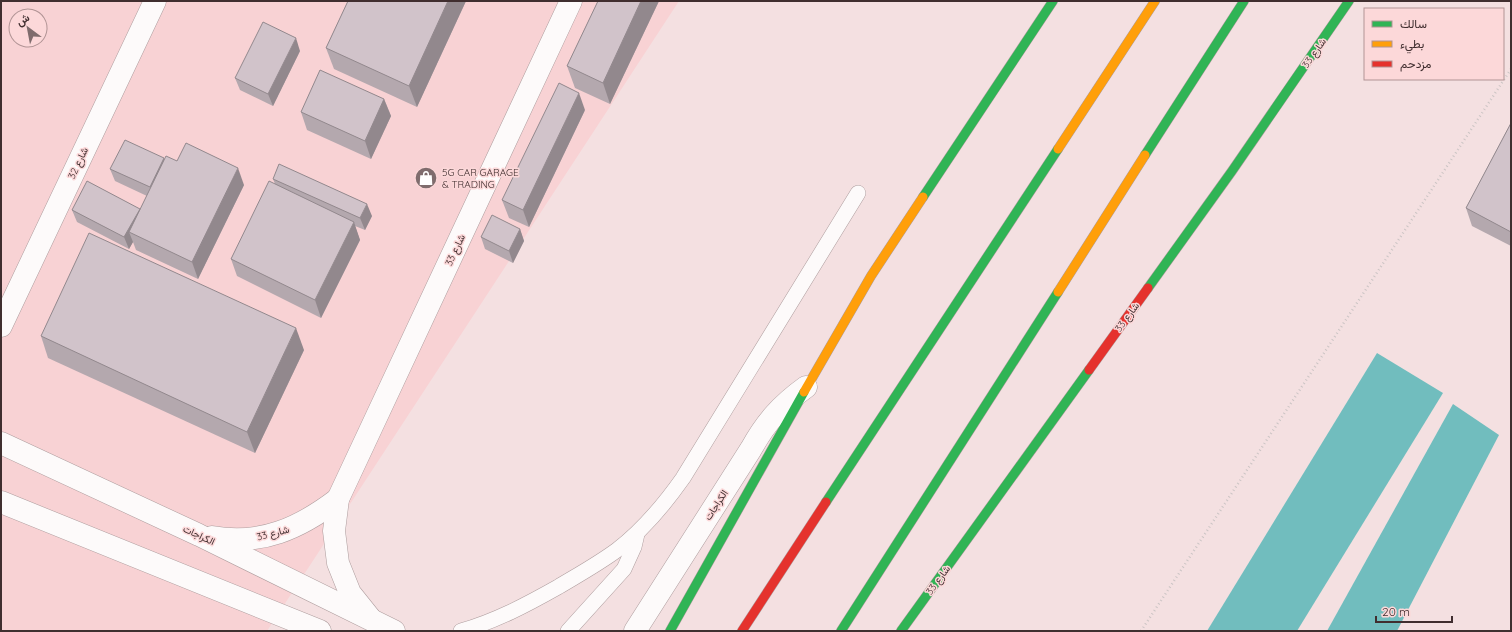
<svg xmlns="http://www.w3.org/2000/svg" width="1512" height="632" viewBox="0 0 1512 632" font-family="Quicksand,Vazirmatn,sans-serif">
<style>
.built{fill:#f8d2d4;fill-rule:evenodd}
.water{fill:#71bdbe}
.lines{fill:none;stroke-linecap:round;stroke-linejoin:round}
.lane-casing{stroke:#ae9d9e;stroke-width:16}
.street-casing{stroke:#ae9d9e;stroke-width:23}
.fast-casing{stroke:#ae9d9e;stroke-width:10}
.slow-casing{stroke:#ae9d9e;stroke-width:10}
.jam-casing{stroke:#ae9d9e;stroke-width:10}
.path{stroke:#cbc4c4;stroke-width:2.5;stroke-dasharray:1 3;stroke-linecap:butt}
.lane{stroke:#fdfafa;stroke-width:15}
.street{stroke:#fdfafa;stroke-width:22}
.fast{stroke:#30b455;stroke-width:9}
.slow{stroke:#ff9f0a;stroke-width:9}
.jam{stroke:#e5322d;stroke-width:9}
.wall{fill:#b4a8ae}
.shaded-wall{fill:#92888d}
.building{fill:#d1c3ca;stroke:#92888d}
.labels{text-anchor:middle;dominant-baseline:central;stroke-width:3;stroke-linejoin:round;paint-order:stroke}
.street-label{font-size:10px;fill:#402e2f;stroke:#fcd8d9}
.poi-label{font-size:10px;fill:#402e2f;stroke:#fcd8d9;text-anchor:start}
</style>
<rect width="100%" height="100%" fill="#f4e0e1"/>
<path class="built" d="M1 1H679L267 631H1ZM16 16H40V40H16Z"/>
<g class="water">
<path d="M1377 353 1443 393 1297 631H1207Z"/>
<path d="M1453 404 1499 435 1397 631H1327Z"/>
</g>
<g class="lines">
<g class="lane-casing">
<g id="lane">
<path d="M461 631C496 621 526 605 558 587 578 575 598 564 617 550 643 530 664 505 683 478L858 193"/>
<path d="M568 631 624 569 634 547 637 534"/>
</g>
</g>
<g class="street-casing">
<g id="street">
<path d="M1 326 155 1"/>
<path d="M1 443 199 535 394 631"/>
<path d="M1 502 320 631"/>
<path d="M212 537C261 546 300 528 338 499"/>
<path d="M370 618 350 593 338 563 334 531 338 499 571 1"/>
<path d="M635 631 751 449C766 422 781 405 806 387"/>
</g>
</g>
<g class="fast-casing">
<g id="fast">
<path d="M1145 155 1244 1"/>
<path d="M923 197 1053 1"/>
<path d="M1148 288 1232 171 1349 1"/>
<path d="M826 502 1058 149"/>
<path d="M670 631 804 392"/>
<path d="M841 631 1058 292"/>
<path d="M901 631 1089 370"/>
</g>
</g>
<g class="slow-casing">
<g id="slow">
<path d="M1058 149 1155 1"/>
<path d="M1058 292 1145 155"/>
<path d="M804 392 871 276 923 197"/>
</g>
</g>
<g class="jam-casing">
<g id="jam">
<path d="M1089 370 1148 288"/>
<path d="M742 631 826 502"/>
</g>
</g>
<path class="path" d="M1141 631 1511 69"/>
<use href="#lane" class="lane"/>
<use href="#street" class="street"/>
<use href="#fast" class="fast"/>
<use href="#slow" class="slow"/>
<use href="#jam" class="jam"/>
</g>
<g class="wall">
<path d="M348 1H466L417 107 334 69 326 48Z"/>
<path d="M598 1H659L610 104 575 88 567 66Z"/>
<path d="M300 51 273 106 240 90 235 78Z"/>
<path d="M384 99 391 116 371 159 307 130 301 112Z"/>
<path d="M585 110 529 227 509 218 502 200Z"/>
<path d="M1511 123V246L1472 226 1466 208Z"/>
<path d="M165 160 177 161 244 185 198 279 136 250 133 242 129 249 77 222 72 210H140L147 196 115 181 110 169Z"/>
<path d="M273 179 372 216 365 230 355 226 360 240 321 318 237 276 231 259 275 184Z"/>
<path d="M520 229 524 241 513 263 485 249 481 237Z"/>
<path d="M41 336 304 350 255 453 48 358Z"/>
</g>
<g class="shaded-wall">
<path d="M448 1H466L417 107 409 86Z"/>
<path d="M641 1H659L610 104 603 83Z"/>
<path d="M296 38 300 51 273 106 268 94Z"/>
<path d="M579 93 585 110 529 227 523 210Z"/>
<path d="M384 99 391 116 371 159 365 141Z"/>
<path d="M164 158 168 170 154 200 150 187Z"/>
<path d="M238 168 244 185 198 279 192 262Z"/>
<path d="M367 204 372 216 365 230 360 218Z"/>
<path d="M140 209 144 221 129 232 133 242 129 249 124 237Z"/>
<path d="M354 222 360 240 321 318 315 300Z"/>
<path d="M520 229 524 241 513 263 509 251Z"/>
<path d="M296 328 304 350 255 453 247 432Z"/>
</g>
<g class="building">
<path d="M348 1H448L409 86 326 48Z"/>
<path d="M598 1H641L603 83 567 66Z"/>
<path d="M263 22 296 38 268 94 235 78Z"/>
<path d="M320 70 384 99 365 141 301 112Z"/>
<path d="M559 83 579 93 523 210 502 200Z"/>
<path d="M1511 123V232L1466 208Z"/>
<path d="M125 140 164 158 150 187 110 169Z"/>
<path d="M186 143 238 168 192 262 129 232 166 156 177 161Z"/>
<path d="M279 164 367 204 360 218 273 179Z"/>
<path d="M87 181 140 209 124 237 72 210Z"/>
<path d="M269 181 354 222 315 300 231 259Z"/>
<path d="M492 215 520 229 509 251 481 237Z"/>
<path d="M89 233 296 328 247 432 41 336Z"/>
</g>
<defs>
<g id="shop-disc" transform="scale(1.15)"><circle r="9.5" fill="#7f6c6d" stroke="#fcd8d9"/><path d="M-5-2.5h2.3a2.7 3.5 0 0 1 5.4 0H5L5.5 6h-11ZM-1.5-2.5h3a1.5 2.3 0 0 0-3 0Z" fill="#fff"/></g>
</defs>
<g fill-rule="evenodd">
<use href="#shop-disc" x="426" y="178"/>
</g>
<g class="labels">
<g class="street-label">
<text transform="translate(1314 53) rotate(-55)">شارع 33</text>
<text transform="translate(78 163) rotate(-65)">شارع 32</text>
<text transform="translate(455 250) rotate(-65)">شارع 33</text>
<text transform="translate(1127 317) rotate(-54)">شارع 33</text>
<text transform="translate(716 505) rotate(-57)">الكراجات</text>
<text transform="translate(273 533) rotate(-14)">شارع 33</text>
<text transform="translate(199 535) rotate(25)">الكراجات</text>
<text transform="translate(938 580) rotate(-54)">شارع 33</text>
</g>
<g class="poi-label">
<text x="442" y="172">5G CAR GARAGE<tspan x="442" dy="12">&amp; TRADING</tspan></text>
</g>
</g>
<rect width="1512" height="632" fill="none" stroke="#402e2f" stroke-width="4"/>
<rect x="1364" y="8" width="140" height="72" fill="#fcd8d9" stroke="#b19495"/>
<rect x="1372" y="21" width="20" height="6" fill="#30b455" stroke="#b19495"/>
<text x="1400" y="28" font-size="12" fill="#402e2f">سالك</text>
<rect x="1372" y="41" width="20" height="6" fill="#ff9f0a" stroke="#b19495"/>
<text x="1400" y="48" font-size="12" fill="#402e2f">بطيء</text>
<rect x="1372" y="61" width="20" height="6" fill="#e5322d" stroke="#b19495"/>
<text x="1400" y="68" font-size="12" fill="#402e2f">مزدحم</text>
<g transform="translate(28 28) rotate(328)"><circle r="19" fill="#fcd8d9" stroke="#b19495"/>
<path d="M0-3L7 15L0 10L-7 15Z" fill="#7f6c6d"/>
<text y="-6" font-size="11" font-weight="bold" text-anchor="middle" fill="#402e2f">ش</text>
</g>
<path d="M1376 616v6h76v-6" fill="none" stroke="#402e2f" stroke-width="2"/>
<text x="1382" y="616" font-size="12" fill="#402e2f" stroke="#fcd8d9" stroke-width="3" paint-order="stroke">20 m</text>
</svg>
